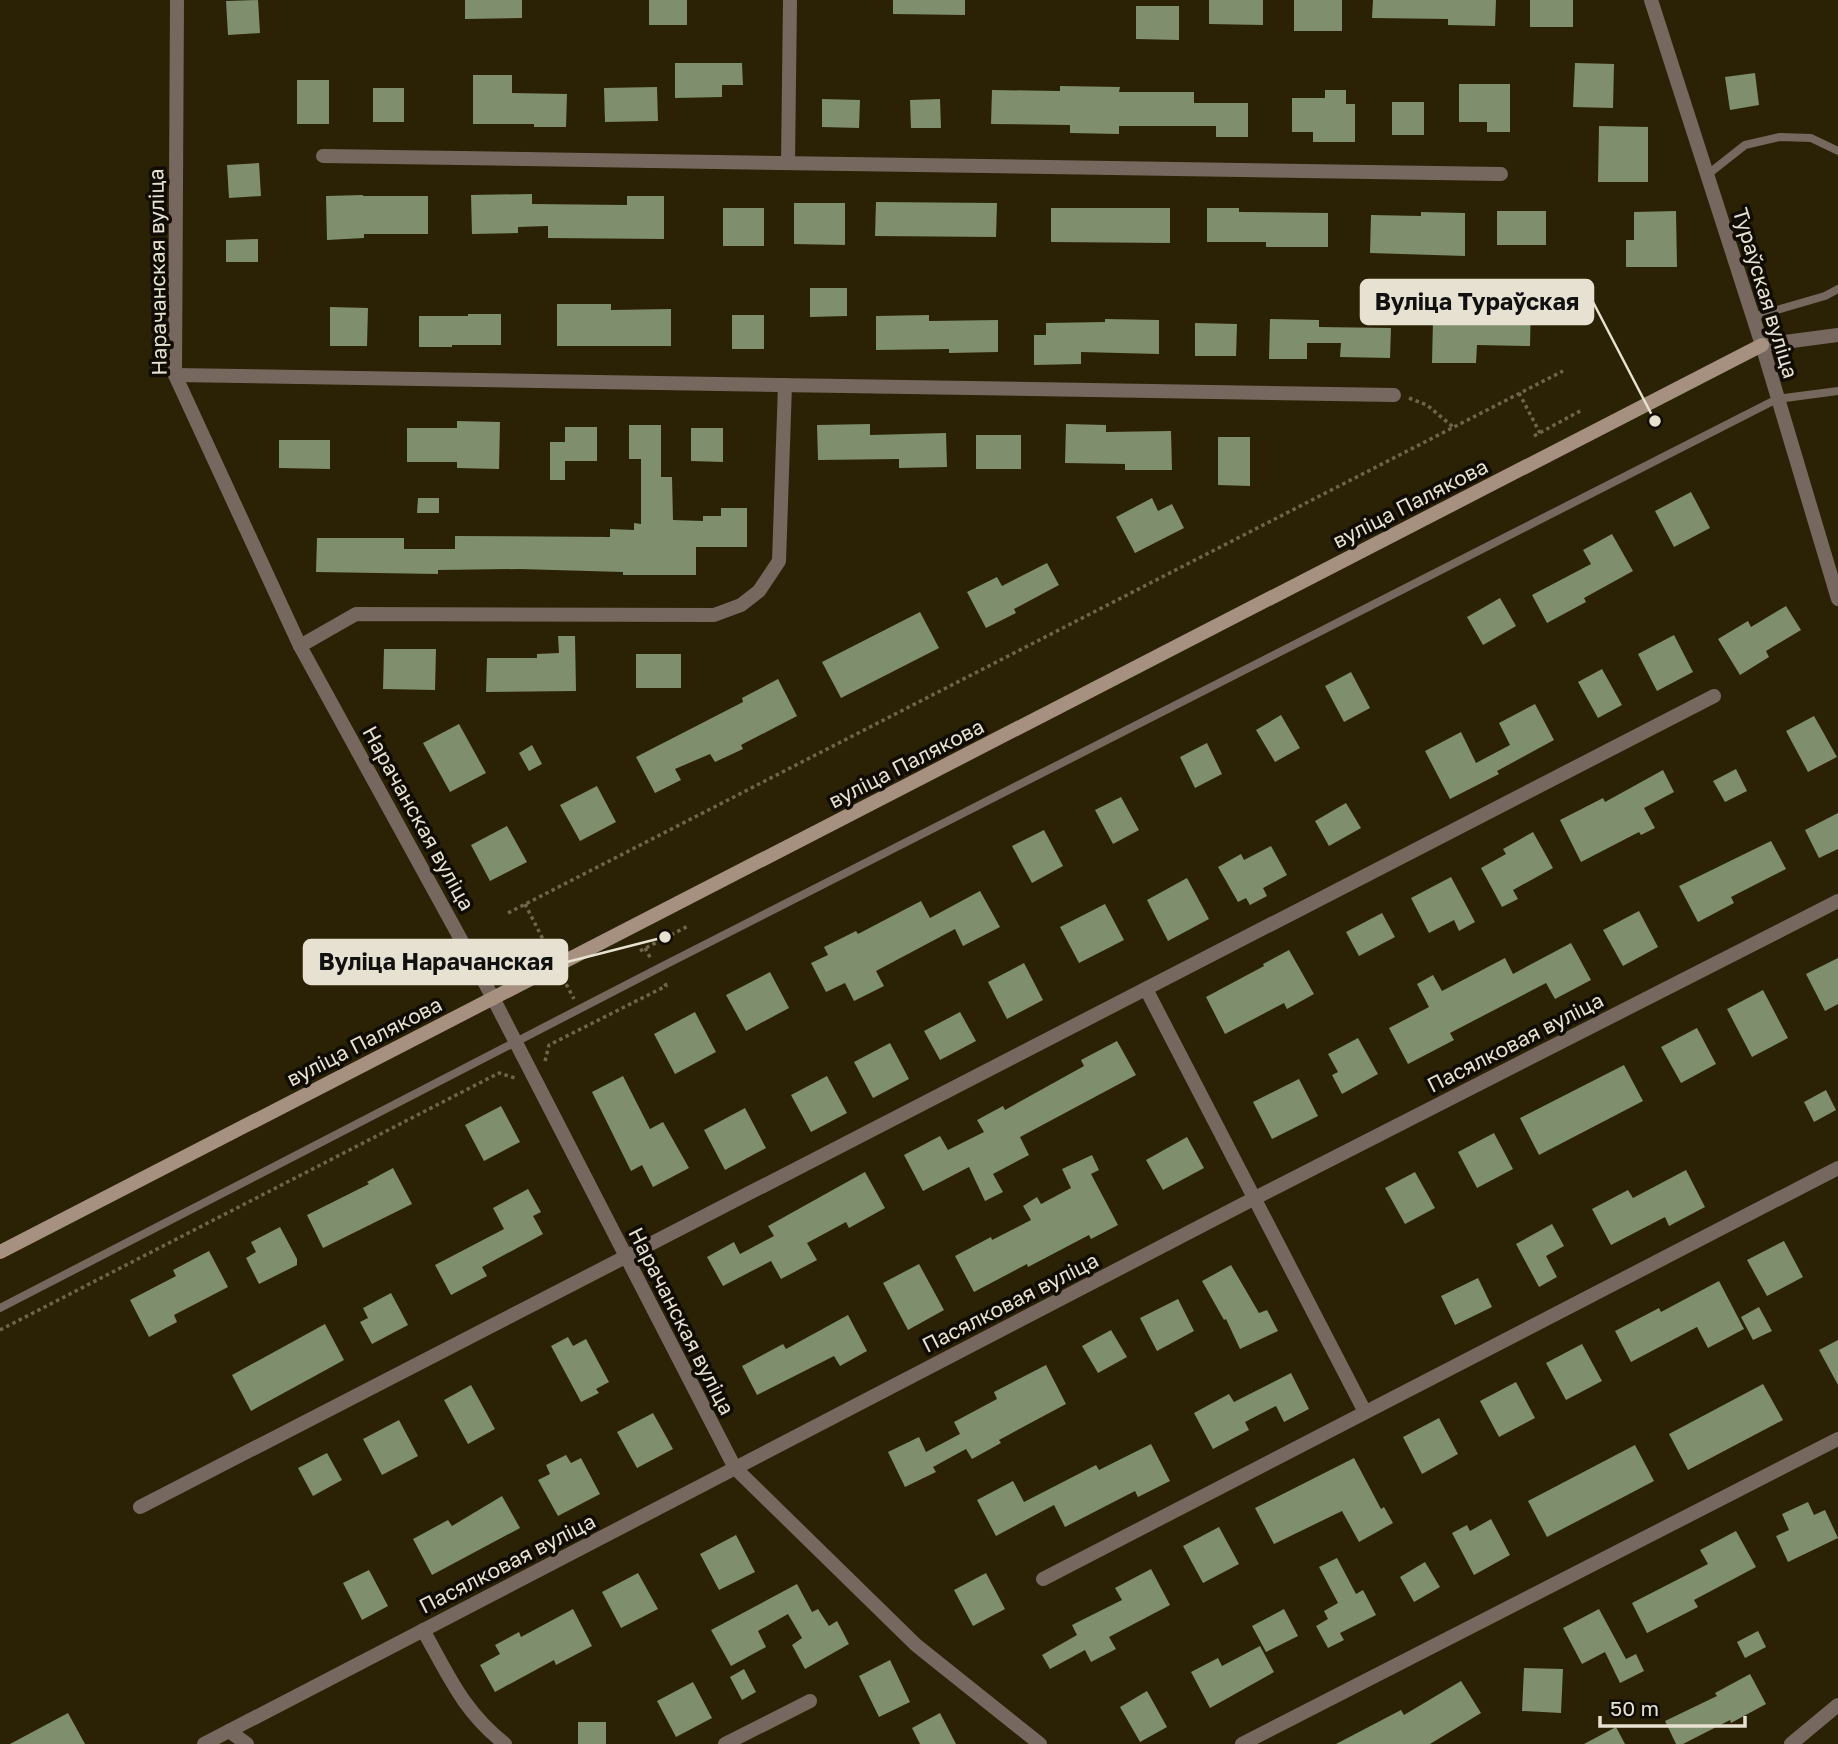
<svg xmlns="http://www.w3.org/2000/svg" width="1838" height="1744" viewBox="0 0 1838 1744" font-family="'Golos Text',sans-serif">
<style>
.building{fill:#7f8e6c}
.lines{fill:none;stroke-linecap:round;stroke-linejoin:round}
.path{stroke:#6d664d;stroke-width:3.5;stroke-dasharray:3.5 3.5;stroke-linecap:butt}
.lane{stroke:#76685e;stroke-width:8}
.street{stroke:#76685e;stroke-width:14}
.secondary{stroke:#a6907f;stroke-width:14}
.labels{text-anchor:middle;dominant-baseline:central;stroke-width:7;stroke-linejoin:round;paint-order:stroke}
.street-label{font-size:21px;fill:#e6e1d0;stroke:#100c03}
.leader{fill:none;stroke:#e6e1d0;stroke-width:2.5}
.callout-dot{fill:#e6e1d0;stroke:#100c03;stroke-width:2.5}
.callout{fill:#e6e1d0;stroke:#e6e1d0;stroke-width:2.5}
.callout-label{font-size:23px;text-anchor:middle;font-weight:bold;fill:#111}
</style>
<rect width="100%" height="100%" fill="#2b2205"/>
<g class="building">
<path d="M258 0 260 33 228 35 226 1Z"/>
<path d="M465 0H522V18L465 19Z"/>
<rect x="649" y="0" width="38" height="25"/>
<path d="M893 0H965V15L893 14Z"/>
<path d="M1209 0H1263V25L1209 24Z"/>
<rect x="1294" y="0" width="48" height="31"/>
<path d="M1373 0H1496L1495 26 1448 25V19L1372 18Z"/>
<rect x="1530" y="0" width="43" height="27"/>
<path d="M1136 6H1179V40L1136 39Z"/>
<path d="M675 63H742L743 85H722V97L675 98Z"/>
<path d="M1575 63 1614 64 1613 108 1573 107Z"/>
<path d="M1755 73 1759 105 1730 110 1725 77Z"/>
<path d="M473 75H512V93L567 94 566 127H534V124H473Z"/>
<rect x="297" y="80" width="32" height="44"/>
<path d="M1459 84H1510V132H1487V122H1459Z"/>
<path d="M1060 86 1120 87 1119 92H1194V103H1248V137H1216V126H1119V134L1070 133V125L991 124 992 90 1060 91Z"/>
<path d="M657 87 658 121 605 122 604 88Z"/>
<rect x="373" y="88" width="31" height="34"/>
<path d="M1325 90H1346V104H1355V142H1313V132H1292V98H1325Z"/>
<path d="M822 99 860 100 859 128 822 127Z"/>
<path d="M940 99 941 128H911L910 100Z"/>
<rect x="1392" y="102" width="32" height="33"/>
<path d="M1599 126 1648 127V182H1598Z"/>
<path d="M259 163 261 196 229 198 227 165Z"/>
<path d="M532 194V204L627 205V196H664V239L548 238V226L518 227V233L472 234 471 195Z"/>
<path d="M363 195V196H428V234H364V238L327 240 326 196Z"/>
<path d="M876 202 997 203 996 237 875 236Z"/>
<path d="M794 203H845V245L794 244Z"/>
<rect x="723" y="208" width="41" height="38"/>
<path d="M1051 208H1170V243L1051 242Z"/>
<path d="M1207 208H1239V212L1328 213V247H1266V242H1207Z"/>
<rect x="1497" y="211" width="49" height="34"/>
<path d="M1676 211 1677 267H1626V240H1634V212Z"/>
<path d="M1421 212 1465 213V256L1370 253 1371 215 1421 216Z"/>
<path d="M258 239V262H226V240Z"/>
<path d="M810 288H847V316L810 317Z"/>
<path d="M1499 301H1531L1530 346 1477 345 1476 363H1432L1433 320H1499Z"/>
<path d="M557 304H611V310L671 309V346H557Z"/>
<path d="M330 307 368 308 367 346H330Z"/>
<path d="M468 314H501V345H452V347H419V316H468Z"/>
<rect x="732" y="315" width="32" height="34"/>
<path d="M929 315V321L998 320V352L949 353V349L876 350V316Z"/>
<path d="M1105 319 1159 320V354L1081 352V364L1034 365V335H1046V323L1105 322Z"/>
<path d="M1270 319 1319 320V327L1391 328 1390 358 1340 357 1341 343H1307V359H1269Z"/>
<path d="M1195 323 1237 324 1236 356H1195Z"/>
<path d="M457 421 500 422 499 469 457 468V462H407V428H457Z"/>
<path d="M870 424V435L946 433 947 467 899 468V459L818 460 817 425Z"/>
<path d="M1066 424 1106 425V432L1171 431 1172 470H1125V464L1065 463Z"/>
<path d="M629 425H661V477H672L673 520 703 521V516H721V508H747V547H696V575H623V572L519 569 438 570V574L316 572 317 538H404V549H455V536L610 537V529L634 530V523L641 524V459H629Z"/>
<path d="M565 427H597V461H565V480H550V442H565Z"/>
<path d="M691 428H723V462L691 461Z"/>
<rect x="976" y="435" width="45" height="34"/>
<path d="M1218 437H1250V486L1218 485Z"/>
<path d="M279 440H330V469L279 468Z"/>
<path d="M1691 492 1710 528 1674 547 1655 511Z"/>
<path d="M418 498H439V513H417Z"/>
<path d="M1152 498 1158 511 1172 504 1184 528 1135 553 1116 517Z"/>
<path d="M1612 534 1633 571 1584 598 1586 602 1547 623 1532 595 1591 564 1583 550Z"/>
<path d="M1047 563 1059 585 1014 609 1016 613 986 628 967 592 997 577 1002 586Z"/>
<path d="M1500 598 1516 626 1483 645 1467 617Z"/>
<path d="M1786 606 1801 630 1766 651 1769 657 1740 675 1718 639 1748 621 1751 627Z"/>
<path d="M920 612 939 648 841 698 822 662Z"/>
<path d="M1674 635 1693 672 1657 691 1638 654Z"/>
<path d="M558 636H575L576 691 486 692 487 658H537V654L559 653Z"/>
<path d="M384 649H436L435 690 383 689Z"/>
<rect x="636" y="654" width="45" height="34"/>
<path d="M1602 669 1622 705 1598 718 1578 682Z"/>
<path d="M1351 672 1370 708 1344 722 1325 686Z"/>
<path d="M778 679 797 716 741 745 743 749 715 762 710 754 675 769 681 780 655 793 636 757 743 702 742 698Z"/>
<path d="M1535 704 1554 740 1497 771 1499 774 1450 799 1425 751 1461 732 1476 763 1510 745 1499 723Z"/>
<path d="M1281 715 1300 748 1275 762 1256 730Z"/>
<path d="M1814 716 1837 757 1808 772 1786 731Z"/>
<path d="M459 724 486 773 450 792 423 743Z"/>
<path d="M1207 743 1222 774 1195 788 1180 757Z"/>
<path d="M532 745 542 764 529 771 519 753Z"/>
<path d="M1736 769 1747 791 1725 802 1713 781Z"/>
<path d="M1663 770 1674 792 1644 808 1655 828 1641 835 1639 832 1581 862 1560 820 1603 798 1605 802Z"/>
<path d="M597 786 616 822 580 841 560 805Z"/>
<path d="M1121 797 1139 830 1113 844 1095 810Z"/>
<path d="M1346 803 1361 828 1329 846 1315 821Z"/>
<path d="M1838 813V849L1819 858 1805 830Z"/>
<path d="M507 826 527 862 490 881 471 845Z"/>
<path d="M1044 830 1063 866 1032 883 1012 846Z"/>
<path d="M1533 832 1553 868 1513 890 1518 899 1502 907 1481 868 1506 854 1503 849Z"/>
<path d="M1771 841 1786 869 1731 897 1734 903 1698 922 1679 886Z"/>
<path d="M1271 846 1287 875 1263 888 1267 896 1250 905 1246 898 1238 902 1218 867 1241 854 1244 860Z"/>
<path d="M1451 877 1475 922 1459 931 1454 920 1429 933 1411 898Z"/>
<path d="M1187 878 1209 919 1168 941 1147 900Z"/>
<path d="M980 891 1000 927 963 946 955 929 876 971 884 986 854 1001 845 983 826 992 811 963 828 955 824 947 856 931 858 934 921 901 930 918Z"/>
<path d="M1105 904 1124 940 1079 963 1060 927Z"/>
<path d="M1639 911 1658 947 1623 966 1603 930Z"/>
<path d="M1382 913 1395 937 1359 956 1346 932Z"/>
<path d="M1571 943 1591 980 1555 999 1546 983 1450 1033 1454 1040 1408 1064 1389 1028 1429 1007 1417 984 1433 975 1442 991 1505 958 1513 974Z"/>
<path d="M1289 950 1314 994 1287 1009 1284 1003 1225 1034 1206 997 1264 966 1263 964Z"/>
<path d="M1838 958V1004L1825 1011 1806 974Z"/>
<path d="M1024 963 1043 1000 1007 1019 988 982Z"/>
<path d="M770 972 789 1008 746 1031 726 995Z"/>
<path d="M1763 990 1788 1038 1752 1057 1727 1009Z"/>
<path d="M695 1012 716 1052 675 1074 654 1034Z"/>
<path d="M960 1012 976 1041 940 1060 924 1031Z"/>
<path d="M1697 1028 1716 1064 1681 1083 1661 1047Z"/>
<path d="M1358 1038 1378 1074 1342 1094 1332 1075 1338 1072 1328 1054Z"/>
<path d="M1117 1041 1136 1075 1020 1137 1029 1155 993 1174 1003 1192 985 1201 969 1167 923 1191 904 1155 940 1136 948 1150 984 1132 977 1120 1003 1106 1005 1110 1084 1066 1081 1060Z"/>
<path d="M890 1043 909 1079 873 1098 854 1062Z"/>
<path d="M1624 1065 1643 1101 1539 1155 1520 1118Z"/>
<path d="M623 1076 650 1129 663 1122 689 1168 653 1187 642 1165 631 1171 592 1092Z"/>
<path d="M827 1076 847 1113 811 1132 791 1095Z"/>
<path d="M1299 1079 1318 1116 1272 1139 1253 1102Z"/>
<path d="M1826 1090 1836 1110 1814 1122 1804 1102Z"/>
<path d="M501 1106 520 1142 484 1161 465 1125Z"/>
<path d="M745 1108 766 1148 725 1170 704 1130Z"/>
<path d="M1494 1133 1513 1169 1477 1188 1458 1152Z"/>
<path d="M1187 1137 1204 1168 1163 1190 1146 1160Z"/>
<path d="M1092 1155 1099 1170 1091 1174 1118 1225 1091 1239 1089 1235 1028 1267 1027 1264 974 1292 955 1256 991 1237 992 1240 1031 1220 1023 1206 1037 1197 1041 1204 1071 1188 1062 1169Z"/>
<path d="M393 1168 412 1204 323 1248 307 1215 369 1184 367 1182Z"/>
<path d="M1686 1170 1705 1207 1669 1226 1665 1217 1611 1245 1592 1209 1628 1190 1633 1198Z"/>
<path d="M865 1172 885 1208 849 1228 846 1222 807 1243 817 1260 781 1279 771 1261 723 1286 707 1257 734 1242 740 1254 774 1236 768 1226Z"/>
<path d="M1415 1172 1435 1208 1405 1224 1385 1188Z"/>
<path d="M528 1189 541 1212 533 1216 543 1234 482 1267 487 1276 451 1295 435 1265 504 1229 493 1208Z"/>
<path d="M1552 1224 1564 1246 1546 1256 1557 1277 1539 1287 1516 1244Z"/>
<path d="M280 1227 297 1259V1265L259 1284 246 1258 256 1252 251 1242Z"/>
<path d="M1784 1241 1803 1277 1767 1296 1747 1260Z"/>
<path d="M209 1251 228 1287 174 1315 177 1322 149 1337 130 1300 176 1276 173 1270Z"/>
<path d="M919 1264 944 1310 908 1330 883 1283Z"/>
<path d="M1231 1265 1259 1313 1267 1310 1278 1331 1240 1349 1226 1319 1224 1320 1202 1281Z"/>
<path d="M1478 1278 1492 1307 1455 1325 1441 1296Z"/>
<path d="M1719 1281 1744 1329 1708 1348 1697 1327 1631 1362 1615 1331 1659 1308 1661 1312Z"/>
<path d="M391 1293 408 1325 372 1344 360 1322 368 1318 363 1308Z"/>
<path d="M1178 1299 1194 1331 1157 1351 1140 1318Z"/>
<path d="M1759 1307 1772 1331 1753 1340 1741 1317Z"/>
<path d="M848 1315 867 1351 840 1366 834 1356 757 1395 742 1366 783 1344 786 1349Z"/>
<path d="M325 1324 344 1360 251 1411 232 1375Z"/>
<path d="M1111 1330 1127 1357 1098 1373 1082 1346Z"/>
<path d="M568 1337 573 1346 586 1339 609 1382 596 1389 599 1393 581 1402 551 1346Z"/>
<path d="M1838 1340V1385L1819 1350Z"/>
<path d="M1582 1344 1602 1381 1566 1400 1546 1363Z"/>
<path d="M1046 1365 1066 1404 999 1440 1001 1443 972 1459 966 1449 933 1467 936 1472 905 1487 888 1452 919 1437 926 1452 960 1434 954 1422 997 1399 994 1392Z"/>
<path d="M1291 1373 1309 1409 1284 1422 1276 1406 1245 1422 1249 1430 1213 1449 1194 1413 1229 1394 1234 1402Z"/>
<path d="M1516 1382 1535 1418 1499 1437 1480 1401Z"/>
<path d="M1763 1384 1783 1420 1688 1470 1669 1434Z"/>
<path d="M471 1385 495 1429 468 1444 444 1400Z"/>
<path d="M653 1413 673 1449 637 1468 617 1432Z"/>
<path d="M1439 1418 1458 1454 1422 1474 1403 1437Z"/>
<path d="M399 1420 418 1456 382 1475 363 1439Z"/>
<path d="M1151 1444 1170 1481 1138 1497 1135 1491 1065 1527 1054 1505 996 1536 977 1500 1013 1481 1024 1502 1096 1465 1099 1470Z"/>
<path d="M1635 1445 1654 1481 1547 1537 1528 1501Z"/>
<path d="M327 1453 342 1480 313 1496 298 1468Z"/>
<path d="M566 1455 571 1463 581 1458 600 1494 558 1516 538 1480 550 1474 546 1465Z"/>
<path d="M1354 1458 1381 1509 1384 1507 1393 1523 1359 1542 1342 1511 1274 1544 1255 1508Z"/>
<path d="M502 1496 520 1528 432 1575 413 1539 448 1520 452 1526Z"/>
<path d="M1808 1502 1814 1515 1825 1510 1838 1538 1788 1562 1776 1536 1789 1530 1782 1514Z"/>
<path d="M1491 1519 1510 1555 1474 1575 1452 1533 1467 1525 1470 1531Z"/>
<path d="M1219 1527 1239 1564 1203 1583 1183 1546Z"/>
<path d="M1736 1531 1756 1567 1694 1600 1698 1607 1647 1633 1632 1603 1708 1564 1700 1550Z"/>
<path d="M736 1535 755 1572 719 1590 700 1554Z"/>
<path d="M1337 1558 1356 1594 1363 1590 1376 1615 1340 1633 1344 1640 1328 1648 1316 1626 1328 1619 1324 1611 1338 1603 1319 1567Z"/>
<path d="M1425 1562 1440 1587 1414 1602 1400 1577Z"/>
<path d="M1151 1569 1170 1605 1109 1637 1116 1649 1091 1662 1085 1650 1050 1669 1042 1655 1077 1635 1072 1625 1122 1600 1115 1588Z"/>
<path d="M369 1570 388 1606 362 1620 343 1583Z"/>
<path d="M638 1573 658 1609 621 1628 602 1592Z"/>
<path d="M986 1573 1005 1609 973 1626 954 1590Z"/>
<path d="M797 1584 812 1612 818 1609 829 1626 837 1621 849 1644 805 1669 792 1645 802 1638 788 1614 758 1631 766 1647 731 1666 711 1630Z"/>
<path d="M573 1609 592 1646 556 1665 554 1660 495 1692 480 1665 500 1654 495 1645 519 1632 521 1637Z"/>
<path d="M1284 1609 1298 1636 1266 1652 1252 1626Z"/>
<path d="M1599 1609 1626 1659 1636 1654 1644 1671 1620 1683 1605 1652 1582 1664 1563 1628Z"/>
<path d="M1758 1631 1766 1647 1745 1658 1737 1642Z"/>
<path d="M1260 1646 1274 1672 1210 1708 1191 1672 1218 1658 1222 1666Z"/>
<path d="M890 1660 910 1702 879 1717 859 1676Z"/>
<path d="M1524 1668 1563 1669 1561 1713 1522 1711Z"/>
<path d="M744 1669 756 1692 742 1700 730 1677Z"/>
<path d="M1750 1674 1766 1704 1731 1723 1730 1720 1683 1744H1676L1665 1721 1717 1696 1715 1693Z"/>
<path d="M1461 1681 1481 1713 1430 1744H1336L1401 1710 1404 1715Z"/>
<path d="M693 1682 712 1718 676 1737 657 1701Z"/>
<path d="M1147 1691 1167 1727 1140 1742 1120 1707Z"/>
<path d="M68 1713 85 1744H10Z"/>
<path d="M940 1713 956 1744H920L912 1728Z"/>
<rect x="578" y="1722" width="28" height="22"/>
<path d="M1616 1727 1625 1744H1584Z"/>
</g>
<g class="lines">
<g class="path">
<path d="M1519 393 1540 433"/>
<path d="M1409 398 1427 405 1453 427"/>
<path d="M1534 436 1582 410"/>
<path d="M525 904 550 953"/>
<path d="M508 913 1563 371"/>
<path d="M645 948 651 959"/>
<path d="M640 951 688 926"/>
<path d="M563 978 574 999"/>
<path d="M545 1061 549 1045 666 986 664 981"/>
<path d="M0 1330 499 1073 515 1078"/>
</g>
<g class="lane">
<path d="M1707 175 1745 145 1780 137 1811 138 1838 151"/>
<path d="M1753 317 1825 296 1838 289"/>
<path d="M0 1308 657 969 1777 399 1838 391"/>
</g>
<g class="street">
<path d="M177 0 175 375 300 646 493 998 735 1468 916 1645 1040 1744"/>
<path d="M1651 0 1762 345 1838 599"/>
<path d="M323 156 1501 174"/>
<path d="M788 163 790 0"/>
<path d="M1762 345 1838 335"/>
<path d="M175 375 1394 395"/>
<path d="M300 646 356 614 714 615 741 605 759 591 779 561 785 385"/>
<path d="M1146 989 1365 1412"/>
<path d="M140 1507 1714 696"/>
<path d="M1043 1579 1838 1168"/>
<path d="M423 1630C449 1676 463 1711 505 1744"/>
<path d="M229 1731 247 1744"/>
<path d="M204 1744 1255 1198 1838 901"/>
<path d="M725 1744 810 1701"/>
<path d="M1242 1744 1838 1439"/>
<path d="M1791 1744 1838 1705"/>
</g>
<path class="secondary" d="M0 1252 1762 345"/>
</g>
<g class="labels">
<g class="street-label">
<text transform="translate(157 272) rotate(-91)">Нарачанская вуліца</text>
<text transform="translate(1766 293) rotate(73)">Тураўская вуліца</text>
<text transform="translate(1410 503) rotate(-27)">вуліца Палякова</text>
<text transform="translate(906 763) rotate(-27)">вуліца Палякова</text>
<text transform="translate(419 818) rotate(61)">Нарачанская вуліца</text>
<text transform="translate(364 1041) rotate(-27)">вуліца Палякова</text>
<text transform="translate(1515 1042) rotate(-27)">Пасялковая вуліца</text>
<text transform="translate(1010 1302) rotate(-27)">Пасялковая вуліца</text>
<text transform="translate(682 1321) rotate(63)">Нарачанская вуліца</text>
<text transform="translate(507 1563) rotate(-27)">Пасялковая вуліца</text>
</g>
</g>
<path class="leader" d="M1655 421L1593 302M665 937L567 962"/>
<g class="callout-dot">
<circle cx="1655" cy="421" r="7"/>
<circle cx="665" cy="937" r="7"/>
</g>
<g class="callout">
<rect x="1361" y="280" width="232" height="44" rx="7"/>
<rect x="304" y="940" width="263" height="44" rx="7"/>
</g>
<g class="callout-label">
<text x="1477" y="310">Вуліца Тураўская</text>
<text x="436" y="970">Вуліца Нарачанская</text>
</g>
<path d="M1600 1716v10h145v-10" fill="none" stroke="#e6e1d0" stroke-width="3.5"/>
<text x="1610" y="1716" font-size="21" fill="#e6e1d0" stroke="#100c03" stroke-width="5" paint-order="stroke">50 m</text>
</svg>
